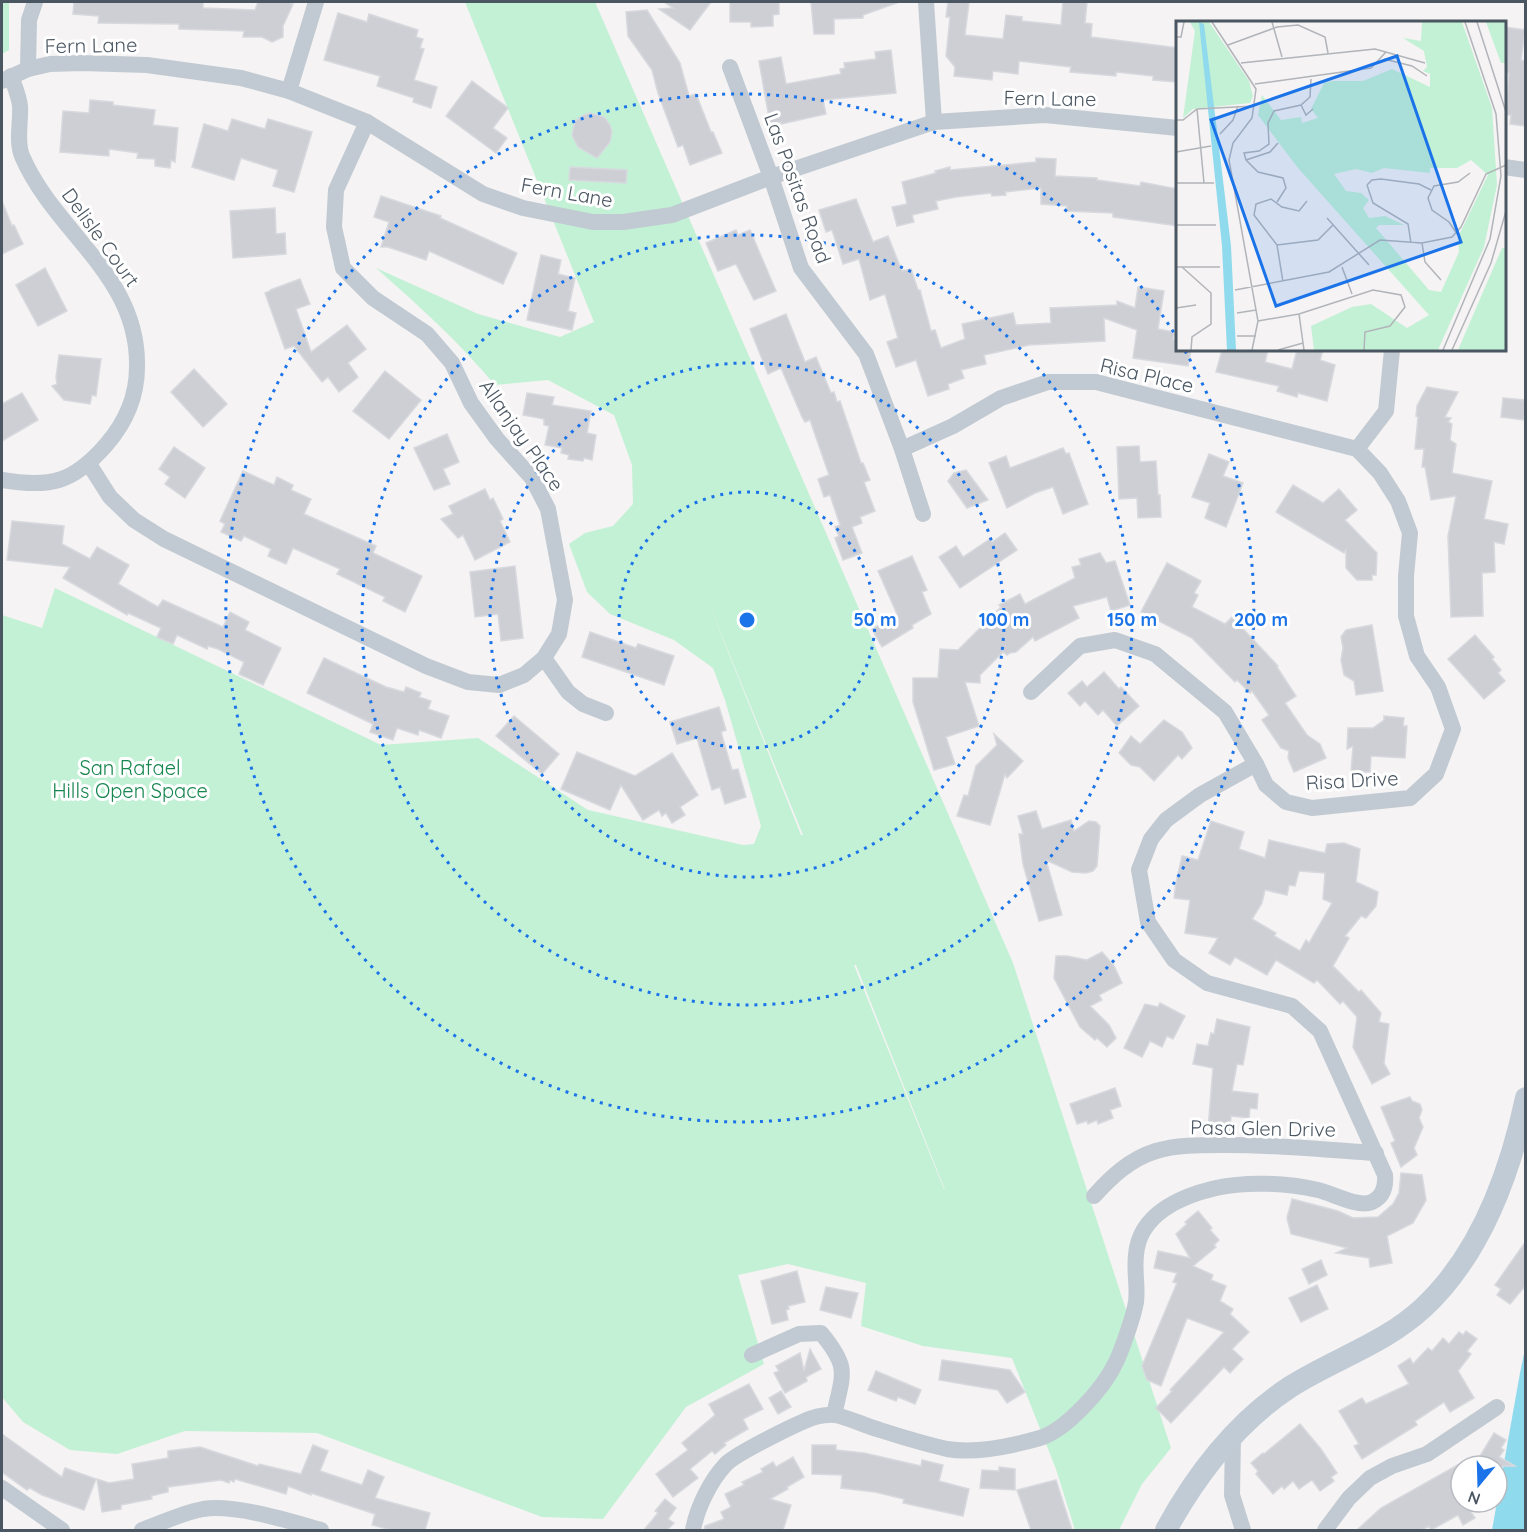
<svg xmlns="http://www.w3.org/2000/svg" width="1527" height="1532" viewBox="0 0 1527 1532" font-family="Quicksand,sans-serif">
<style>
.green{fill:#c3f1d5;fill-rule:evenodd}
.water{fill:#90daee}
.building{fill:#cdcfd5;stroke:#d7d9de;stroke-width:1.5;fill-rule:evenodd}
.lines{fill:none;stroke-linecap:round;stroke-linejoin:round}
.minor{stroke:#c1cad2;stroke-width:16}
.secondary{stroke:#c1cbd6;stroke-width:22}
.ring{fill:none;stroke:#1a73e8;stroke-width:3;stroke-dasharray:3 6}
.labels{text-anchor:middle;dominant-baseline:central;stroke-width:6;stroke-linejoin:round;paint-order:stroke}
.street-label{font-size:20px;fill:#4a5661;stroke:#fff}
.park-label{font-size:20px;fill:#17864f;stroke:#fff}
.inset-road{fill:none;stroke:#b1b4b9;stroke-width:1.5}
.view{fill:#1a73e8;fill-opacity:0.15;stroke:#1a73e8;stroke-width:3}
.inset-edge{fill:none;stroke:#4a5661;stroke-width:3}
.centre{fill:#1a73e8;stroke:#fff;stroke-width:3}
.ring-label{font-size:18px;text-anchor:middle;font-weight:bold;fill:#1a73e8;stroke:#fff;stroke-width:6;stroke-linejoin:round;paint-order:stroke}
</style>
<rect width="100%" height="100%" fill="#f5f3f3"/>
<g class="green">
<path d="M2 2H9V50L2 54Z"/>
<path d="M465 2H595L1013 963 1171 1448 1142 1484 1119 1530H1075L1056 1469 1012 1358 923 1346 861 1326 866 1283 788 1264 738 1275 764 1364 686 1407 603 1519 542 1517 317 1433 185 1431 117 1454 70 1450 23 1422 2 1397V615L42 628 55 588 381 745 478 738 588 810 743 845 754 844 761 826 725 700 713 668 674 640 610 614 587 592 569 544 585 533 613 526 633 504 632 465 614 415 548 380 495 385C459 342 418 305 376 268L478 314 560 337 594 322ZM705 594 803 835H801ZM854 965H856L945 1190 944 1189Z"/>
</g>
<path class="water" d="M1525 1349V1530H1492L1520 1373Z"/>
<g class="building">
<path d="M74 2H203V8L255 10 258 2H292L291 4H293L283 26V37L272 42 262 37H243L244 31 179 29V24L98 23 99 16 73 14Z"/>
<path d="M664 2H711L690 30 659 9 673 8Z"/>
<path d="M730 2H779V14L773 15V26L751 27V22H730Z"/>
<path d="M811 2H896L897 3 863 15V18L834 19V34H814Z"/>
<path d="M948 2H969L965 35 1003 39 1006 15 1022 17V21L1061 25 1063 2H1087L1085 23 1092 24 1091 37 1178 48 1176 82 1153 80V76L1116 72V76L1070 72 1071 67 1019 61 1018 74 993 71 992 80 954 76 955 67 946 56 950 17H946Z"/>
<path d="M647 10 680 63 689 96 696 94 711 132H713L722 153 690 165 683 145 678 147 658 93 652 70 628 36 626 12Z"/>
<path d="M338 13 367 22 369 14 418 30 416 37 423 39 420 48 424 49 414 80 437 87 431 108 413 102 414 98 377 86 380 76 324 60Z"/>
<path d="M1504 27 1525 30 1521 60 1526 61V126L1510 124 1511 115H1506L1509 73H1504Z"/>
<path d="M891 50 896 93 823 100 826 114 781 124V122L770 124 759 61 781 57 786 84 841 74 840 69 845 68 844 63 876 59 875 52Z"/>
<path d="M472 81 508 108 493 128 507 138 496 153 446 116Z"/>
<path d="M90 100 113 102V105L155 110 153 125 178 128 175 162 171 160 170 168 155 166V159L137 158 138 153 109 149V156L60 152 63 111 89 113Z"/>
<path d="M590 113 604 117 610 125 612 132 610 142 597 158 578 147 572 135 575 121 584 115Z"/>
<path d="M232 119 265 129 268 119 312 132 294 192 273 186 278 170 241 158 234 180 192 167 204 124 228 131Z"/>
<path d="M1036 158 1056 159 1055 176 1097 178V180L1140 186 1141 182 1178 189V226L1113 217V213L1066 211 1067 206 1041 204V188L1005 192 1006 195 992 196 991 193 956 197 936 201 938 209 912 215 914 222 897 226 892 207 907 204 902 182 936 173 935 171 950 167V170L1036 162Z"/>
<path d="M570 167 627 170 626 183 569 180Z"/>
<path d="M381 196 441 216 440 218 517 253 503 284 429 251 426 260 388 247H381L389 222 374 217Z"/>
<path d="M856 199 873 242 888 236 902 271 911 269 918 290H920L931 331 935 330 941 348 965 339 962 324 1013 313 1016 325 1051 323 1050 308 1117 305V301L1135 308 1138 287 1164 291 1158 329 1174 332 1173 340H1178V350H1191L1188 366 1133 358 1137 330 1104 318 1105 341 1029 345 984 355 986 364 961 370 964 378 948 384 949 389 928 396 916 360 896 367 887 342 898 338 885 294 870 300 859 259 843 264 832 230 826 232 819 210Z"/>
<path d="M2 201 12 226 14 225 23 244 2 254Z"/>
<path d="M275 208 276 234 285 233 286 254 233 258 230 211Z"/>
<path d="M736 230 738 235 750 230 776 291 754 300 736 264 718 271 706 243Z"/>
<path d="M541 255 561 260 558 274 575 278 568 311 576 313 572 330 527 320Z"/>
<path d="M45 268 67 311 38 326 16 285Z"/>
<path d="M300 279 310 304 296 309 311 352 347 325 366 349 348 363 358 377 339 392 328 377 322 382 294 346 285 349 265 293 270 291V290Z"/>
<path d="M786 314 805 362 816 357 831 393 834 392 837 402 840 401 861 463H863L870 480 864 482 875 511 860 517 862 523 852 527 862 553 843 560 835 538 839 536 835 527 840 525 830 495 824 497 818 479 829 475 810 420 805 422 802 417 781 368 768 374 750 329Z"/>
<path d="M1222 350H1268L1265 362 1292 369 1297 350H1323L1320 360 1335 365 1327 401 1298 393 1297 397 1277 391 1279 386 1216 372Z"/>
<path d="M59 355 101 359 96 396 92 395 90 404 64 400 52 386 57 384 56 377Z"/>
<path d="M194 369 227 404 203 427 171 392Z"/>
<path d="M385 371 421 400 389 439 353 411Z"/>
<path d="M1427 387 1458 392 1445 417 1451 418 1448 422 1452 424 1450 440 1456 444 1452 473 1492 481 1484 519 1508 524 1504 544 1494 542 1495 572 1482 573 1483 616 1451 617 1448 536 1456 496 1431 500 1425 467H1422L1424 449H1415L1418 417 1416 416 1417 406Z"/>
<path d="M22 393 38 420 2 441V404Z"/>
<path d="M527 393 554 397 552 405 591 411 587 433 596 435 592 460 584 458 583 461 568 459 569 455 561 453 562 448 545 445 549 426 544 425V419L523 415Z"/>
<path d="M1503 398 1526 400 1524 420 1501 417Z"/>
<path d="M447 434 459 462 443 469 450 484 434 490 414 448Z"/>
<path d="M1139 446 1140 462 1156 461 1158 495H1160L1161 517 1138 518 1137 498 1119 499 1117 447Z"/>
<path d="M174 447 205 468 185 498 165 484 170 477 159 469Z"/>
<path d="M1063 448 1066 454 1069 453 1088 504 1063 514 1053 487 1035 493 1007 508 989 463 1006 456 1010 468Z"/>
<path d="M1209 454 1229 462 1223 476 1243 483 1226 527 1205 518 1210 503 1192 497Z"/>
<path d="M966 470 988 500 967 508 948 481 954 473Z"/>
<path d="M243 471 274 485 277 477 293 485 291 490 311 499 304 514 376 546 373 553 422 576 405 612 383 601 385 597 337 574 340 569 293 548 286 564 268 556 271 549 244 536 241 541 221 532 225 524 220 521Z"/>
<path d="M1293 485 1323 503 1339 489 1357 510 1345 520 1377 553 1376 575H1372V580H1357L1346 568V549L1344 553 1276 512Z"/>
<path d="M485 489 490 500 493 498 503 519 500 521 510 542 475 560 463 535 458 538 441 519 453 514 449 506Z"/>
<path d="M12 521 64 526 62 544 90 559 97 547 129 565 118 584 158 607 163 600 223 627 230 612 249 622 245 630 281 648 263 685 239 674 244 662 218 649 208 646 207 649 177 635 173 644 157 637 161 628 128 613 127 615 63 578 70 567 7 560Z"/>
<path d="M1005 533 1017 550 960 588 939 557 956 546 963 557 990 539 992 542Z"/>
<path d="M1100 553 1106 563 1115 561 1130 605 1111 611 1107 597 1073 606 1079 618 1035 641 1033 637 1016 652 1010 653 1007 655 1003 652 980 675V683L965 682 979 726 946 737 955 764 934 770 913 702V678H938L940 649 958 650 1001 607 999 605 1020 594 1025 604 1075 578 1072 567 1081 565 1079 559Z"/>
<path d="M912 556 927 590 922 592 931 614 912 625 913 628 882 647 872 629 897 614 878 571Z"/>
<path d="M1167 563 1201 581 1194 593 1198 595 1192 607 1225 624 1232 617 1278 666 1277 667 1296 696 1285 703 1307 735 1320 744 1326 758 1294 772 1288 758 1289 751 1281 748 1262 720 1269 715 1252 691 1250 693 1237 680 1235 682 1192 638 1141 612Z"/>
<path d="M515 566 523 638 501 641 498 614 475 617 470 572Z"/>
<path d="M1372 625 1383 691 1356 695 1354 681 1344 675 1341 660 1343 648 1341 637 1346 630Z"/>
<path d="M590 632 636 648 638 644 674 656 664 685 582 657Z"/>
<path d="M1475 635 1494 657 1492 659 1501 670 1498 673 1505 681 1484 699 1448 659Z"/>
<path d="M324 658 386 687 404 692 406 687 421 693 419 697 431 701 428 709 449 716 441 738 419 730 418 735 397 728 393 740 370 732 373 724 307 693Z"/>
<path d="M1104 672 1119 689 1121 687 1139 706 1117 726 1103 710 1098 715 1085 701 1080 706 1068 693 1082 681 1087 687Z"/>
<path d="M719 707 726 730 721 732 732 770 738 769 746 797 725 804 720 787 712 790 697 738 677 744 670 722Z"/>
<path d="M514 716 559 754 542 774 496 736Z"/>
<path d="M1384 716 1404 718 1403 726H1407L1405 758 1371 756 1370 772H1351L1353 746 1347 749 1348 728H1373L1384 720Z"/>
<path d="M1164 720 1182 732 1192 748 1182 759 1178 755 1154 781 1140 767 1131 765 1119 753 1131 736 1140 744Z"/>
<path d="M994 734 1023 761 1007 778 1005 774 990 825 957 816 964 795 968 796 976 766 997 745Z"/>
<path d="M577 752 635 776 672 753 698 795 680 807 685 815 672 823 666 813 662 816 659 810 643 820 621 785 610 810 561 789Z"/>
<path d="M1036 811 1042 829 1071 820 1074 831 1089 821 1096 822 1100 826 1097 866 1093 871 1086 873 1072 872 1046 860 1062 915 1039 921 1023 864 1019 834H1023L1018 816Z"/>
<path d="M1211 821 1244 832 1239 849 1265 858 1269 840 1325 853 1327 844 1344 843 1360 849 1356 882 1378 892 1376 906 1366 918 1361 916 1345 936 1349 938 1333 966 1359 992 1361 990 1381 1013 1379 1022 1389 1024 1384 1063 1390 1074 1372 1084 1353 1047 1357 1017 1343 1001 1340 1004 1317 980 1314 983 1276 960 1267 975 1235 957 1230 965 1209 953 1218 938 1185 933 1190 900 1174 898 1176 883 1182 856 1198 860ZM1299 871 1325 873 1323 899 1332 903 1309 943 1306 940 1300 951 1274 936 1276 933 1252 919 1262 903 1265 890 1287 895 1289 885 1295 886Z"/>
<path d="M1102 952 1114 966 1122 983 1099 995 1102 1000 1090 1006 1109 1025 1116 1038 1107 1047 1097 1038 1095 1040 1080 1027 1054 978 1056 956H1067L1087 960Z"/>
<path d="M1160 1003 1185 1016 1173 1039 1167 1036 1162 1047 1150 1041 1142 1057 1124 1048 1145 1004 1158 1007Z"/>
<path d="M1217 1019 1250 1027 1243 1065 1237 1064 1232 1091 1258 1094 1257 1109 1250 1108 1249 1118 1231 1116 1230 1131 1208 1129 1213 1068 1193 1064 1197 1044 1208 1046 1211 1033 1214 1034Z"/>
<path d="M1115 1088 1121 1106 1110 1110 1113 1118 1098 1124 1097 1120 1088 1124 1087 1121 1077 1124 1070 1104Z"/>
<path d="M1410 1097 1412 1101 1420 1104 1422 1110 1419 1118 1423 1127 1414 1148 1417 1155 1401 1167 1391 1143 1395 1141 1381 1107Z"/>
<path d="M1401 1173 1422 1175 1426 1200 1413 1223 1387 1236 1392 1263 1370 1267 1369 1258 1336 1253 1347 1248 1291 1234 1287 1218 1292 1199 1338 1211 1353 1218 1378 1217 1393 1204 1399 1193Z"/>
<path d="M1198 1211 1212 1228 1210 1230 1219 1240 1214 1245 1216 1247 1193 1266 1213 1275 1211 1280 1226 1286 1220 1301 1233 1309 1230 1314 1249 1332 1232 1349 1243 1359 1230 1373 1224 1367 1171 1423 1156 1408 1172 1391 1170 1390 1224 1332 1187 1318 1161 1386 1147 1380 1142 1366 1177 1283 1173 1282 1177 1273 1154 1268 1158 1251 1190 1258 1176 1234 1187 1224 1185 1222Z"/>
<path d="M1526 1241V1285L1510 1304 1497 1295 1501 1289 1495 1285Z"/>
<path d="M1321 1260 1327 1275 1309 1284 1302 1269Z"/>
<path d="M797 1271 805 1302 788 1306 789 1309 786 1310 788 1320 772 1324 761 1281Z"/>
<path d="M1317 1285 1328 1309 1301 1322 1289 1298Z"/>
<path d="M826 1287 858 1293 851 1318 820 1310Z"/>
<path d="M1466 1331 1477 1339 1467 1351 1471 1354 1458 1371 1474 1398 1450 1412 1444 1402 1415 1421 1417 1425 1362 1459 1354 1446 1359 1444 1339 1411 1362 1398 1366 1404 1409 1384 1398 1366 1410 1358 1413 1364 1428 1348 1432 1351 1443 1338 1449 1344 1459 1332 1463 1335Z"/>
<path d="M810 1349 821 1369 806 1377 807 1381 785 1393 774 1373 779 1371 776 1366 800 1353 804 1371Z"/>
<path d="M942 1360 1010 1370 1025 1392 1007 1403 998 1390 939 1380Z"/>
<path d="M876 1371 921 1390 915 1404 898 1397 896 1401 868 1390Z"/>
<path d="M749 1384 763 1409 743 1419 748 1429 724 1443 726 1445 715 1454 712 1451 690 1469 698 1478 673 1497 656 1474 688 1450 682 1443 715 1415 709 1404Z"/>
<path d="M781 1391 791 1407 778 1414 769 1398Z"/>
<path d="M1300 1424 1321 1449 1337 1473 1331 1477 1334 1481 1320 1491 1312 1480 1299 1489 1293 1481 1284 1489 1282 1486 1273 1494 1256 1474 1258 1471 1251 1463 1263 1453 1264 1454Z"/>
<path d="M1494 1433 1506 1440 1501 1448 1504 1450 1499 1457 1515 1466H1474Z"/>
<path d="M2 1434 62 1477 65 1468 96 1479 84 1510 42 1495 30 1488 27 1490 2 1472Z"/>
<path d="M313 1445 328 1451 320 1471 362 1485 368 1470 384 1477 375 1498 430 1513 425 1530H391L372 1525 375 1514 311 1493V1495L288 1486 286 1494 235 1479 234 1482 230 1480 229 1483 221 1480 168 1487V1492L151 1496 152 1499 121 1505V1509L102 1512 97 1479 109 1483 134 1479 132 1464 168 1458V1451L200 1447 258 1466 259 1464 301 1474Z"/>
<path d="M812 1445H836V1450L864 1453 921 1466 922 1460 943 1465 939 1481 969 1489 963 1516 903 1503 904 1499 875 1492 841 1488 842 1475 812 1474Z"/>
<path d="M793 1457 804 1477 787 1487 788 1489 770 1499 791 1505 783 1530H704L705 1526 724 1519 721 1512 731 1507 725 1494 744 1485 742 1482 763 1472 761 1469 773 1462 776 1467Z"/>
<path d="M1461 1463V1502H1479L1471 1512 1475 1518 1463 1525 1458 1515 1431 1530 1429 1526 1422 1530H1357L1381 1508Z"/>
<path d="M999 1467 1015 1469V1490L980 1488 982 1470 999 1471Z"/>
<path d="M1056 1480 1072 1530H1031L1017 1490Z"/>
<path d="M665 1499 676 1508 668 1519 674 1523 667 1530H644L658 1513 655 1511Z"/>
</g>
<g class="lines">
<g class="minor">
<path d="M926 2 934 122"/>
<path d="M730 67 771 177 801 268 866 354 902 449 923 514"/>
<path d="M28 69 29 20 35 2"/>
<path d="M2 81 28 69 50 64 81 63 147 65 241 78 289 91 367 122 483 194 523 208 593 222H623L672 215 771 177 934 122 1045 115 1178 128"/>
<path d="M289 91 316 2"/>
<path d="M1504 167 1526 170"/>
<path d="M902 449 953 426 1001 398 1048 382H1096L1357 449"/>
<path d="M1357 449 1386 411 1392 350"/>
<path d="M89 464 110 497 134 520 164 539 426 666 468 682 499 685 524 675 544 658 559 634 565 600 548 509 532 478 497 439 471 403 452 363 427 334 373 298 343 268 334 227 336 190 367 122"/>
<path d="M2 480C50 488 73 483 106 445 126 422 137 397 137 367 139 275 55 233 22 156 16 142 21 121 20 106 19 96 14 85 11 76"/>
<path d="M544 658 568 692 583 704 606 713"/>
<path d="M1031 692 1080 646 1115 640 1155 654 1225 712 1256 764 1266 785 1286 802 1312 808 1410 798 1436 774 1453 729 1438 687 1417 656 1406 616V576L1410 533 1398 501 1380 473 1357 449"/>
<path d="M1094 1196C1111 1177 1130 1159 1156 1151 1176 1145 1199 1145 1220 1145 1272 1144 1324 1150 1376 1153"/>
<path d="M752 1355 799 1334 821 1333C850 1368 843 1373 834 1415"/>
<path d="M1233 1436 1232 1495 1243 1530"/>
<path d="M2 1488 62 1530"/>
<path d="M142 1530C161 1523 182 1513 203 1509 235 1504 289 1521 321 1530"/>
<path d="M693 1530C697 1508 710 1481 726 1464 737 1453 796 1424 812 1418 818 1416 829 1414 835 1415 850 1418 865 1426 880 1430 902 1437 925 1444 947 1449 976 1454 1012 1446 1040 1438 1066 1430 1103 1389 1115 1364 1121 1353 1134 1315 1136 1302 1138 1287 1134 1271 1136 1255 1139 1214 1181 1196 1216 1188 1247 1181 1287 1183 1318 1190 1332 1193 1357 1208 1372 1202 1383 1197 1386 1187 1385 1175L1320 1031 1292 1006 1207 983 1174 960 1148 922 1139 870 1151 839 1166 820 1200 795 1256 764"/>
<path d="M1325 1530 1349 1498 1370 1478 1392 1466 1427 1454 1497 1407"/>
</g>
<path class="secondary" d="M1166 1530C1196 1475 1237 1422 1290 1387 1334 1359 1384 1344 1423 1308 1480 1255 1510 1173 1526 1098"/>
</g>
<g class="ring">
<circle cx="747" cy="620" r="128"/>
<circle cx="747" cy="620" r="257"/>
<circle cx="747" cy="620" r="385"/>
<path d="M1185 351A514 514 0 1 1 1176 336"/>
</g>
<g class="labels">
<g class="street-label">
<text transform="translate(91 45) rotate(-1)">Fern Lane</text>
<text transform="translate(1050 98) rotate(1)">Fern Lane</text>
<text transform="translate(798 188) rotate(70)">Las Positas Road</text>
<text transform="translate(567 192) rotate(10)">Fern Lane</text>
<text transform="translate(101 237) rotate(54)">Delisle Court</text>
<text transform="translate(1147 375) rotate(13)">Risa Place</text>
<text transform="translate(522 435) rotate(55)">Allanjay Place</text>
<text transform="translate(1352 780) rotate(-3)">Risa Drive</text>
<text transform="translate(1263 1128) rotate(1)">Pasa Glen Drive</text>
</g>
<g class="park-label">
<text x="130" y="767">San Rafael<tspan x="130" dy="23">Hills Open Space</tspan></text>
</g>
</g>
<g transform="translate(1176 21)">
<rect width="330" height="330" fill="#f5f3f3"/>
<path d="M14 1H33L73 60 77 75 74 82 17 88 7 97 19 10ZM246 1H286L316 87 321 164 308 226 262 329H138L135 305 176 286 195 283 231 307 253 294 122 147 82 94 86 74 105 99 125 96 126 102 142 97 135 88 148 62 156 60H187L216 48 254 66V53L247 50 251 46 248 30 227 17 245 20ZM295 139 312 154 282 216 283 231 265 271 253 269 200 207 203 204H228L209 195 193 197 187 187 193 179 185 172 170 170 158 153 180 148 196 152 208 147 254 152V147H281ZM310 1H330V42H325ZM326 227H330V329H282Z" fill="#c3f1d5" fill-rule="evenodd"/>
<path d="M23 1 28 3 55 225 60 329H51L46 225Z" fill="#90daee"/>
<path class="inset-road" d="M36 1 80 68 76 97 57 122 53 139 82 300 76 329M96 1 106 36M301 1 330 91M0 16H5L8 1M52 24 101 6 122 4 149 16 152 32M208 38 236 45 251 55M65 42 199 28 249 42M79 63 195 47 210 31M125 84 130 94 137 88M21 88 28 162M0 99H7L21 88 79 85M44 113 57 99 62 85M0 131 35 125M70 139 68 132 83 130 93 123 92 102 98 90 125 84 134 76 135 58M70 139 82 151 107 157 110 167 101 181M70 139 94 131 102 122M0 162H38M191 164 197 182 232 203 235 222M191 164 196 159 205 158 243 163 255 169M151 197 193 244M0 204H40M281 213 273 201 256 189 252 177 258 165 282 161 294 152M246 222 249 241 265 259M101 224 78 194 80 183 95 178 106 186 123 190 131 180M101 224 142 219 157 204M101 224 107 261M0 246H44M6 246 35 272V303L16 316 15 329M166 246 176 273M59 269 153 251 204 219 246 222 276 216 285 206 310 153 330 144M0 287 20 284M61 292 80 289M123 293 128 329M82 300 123 293 197 269 225 274 229 286 214 305 189 311 188 329M61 315H80M102 329 127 322M267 329 314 218 325 155 320 93 289 1M276 329 315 242 330 190"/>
<path class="view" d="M221 35 285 221 100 285 35 99Z"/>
<rect width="330" height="330" class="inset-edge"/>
</g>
<circle cx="747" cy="620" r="9" class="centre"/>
<g class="ring-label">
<text x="875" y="626">50 m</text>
<text x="1004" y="626">100 m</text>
<text x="1132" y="626">150 m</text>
<text x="1261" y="626">200 m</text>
</g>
<rect width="1527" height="1532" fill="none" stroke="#4a5661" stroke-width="6"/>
<g transform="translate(1479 1484) rotate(199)"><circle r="28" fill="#ffffff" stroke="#b7bbc0" stroke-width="1.5"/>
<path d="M0-4.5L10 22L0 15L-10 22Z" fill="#1a73e8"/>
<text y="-9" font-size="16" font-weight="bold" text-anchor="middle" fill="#4a5661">N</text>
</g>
</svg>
